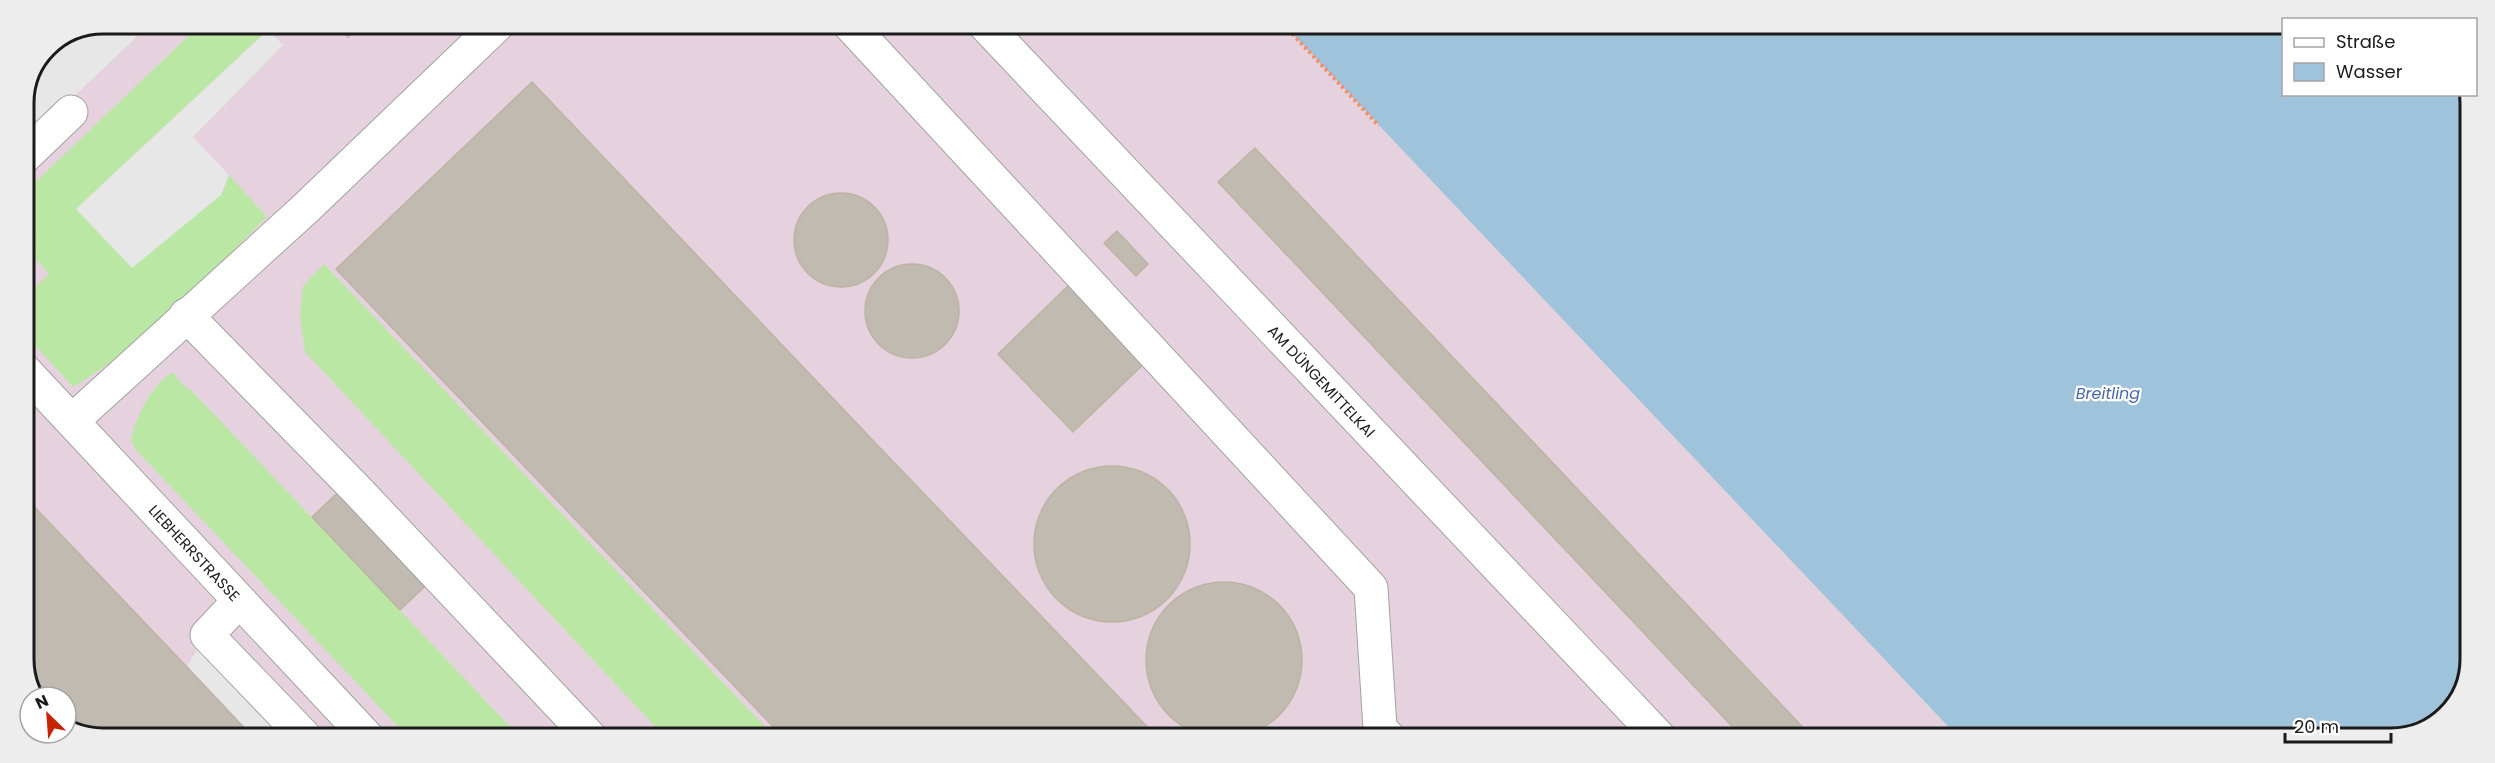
<svg xmlns="http://www.w3.org/2000/svg" width="2495" height="763" viewBox="0 0 2495 763" font-family="Poppins,sans-serif">
<style>
.industrial{fill:#e6d2df}
.grass{fill:#bae8a4}
.parking{fill:#e7e7e7}
.water{fill:#9fc3db}
.building{fill:#c1bab0;stroke:#beb3a3;stroke-width:1.5}
.lines{fill:none;stroke-linecap:round;stroke-linejoin:round}
.minor-casing{stroke:#a2a2a2;stroke-width:35}
.path{stroke:#fa8d64;stroke-width:4;stroke-dasharray:3 3;stroke-linecap:butt}
.minor{stroke:#fff;stroke-width:33}
.labels{text-anchor:middle;dominant-baseline:central;stroke-width:4.5;stroke-linejoin:round;paint-order:stroke}
.street-label{font-size:15px;fill:#1b1b1b;stroke:#fff}
.water-label{font-size:16px;font-style:italic;fill:#4868a9;stroke:#fff}
.rim{fill:none;stroke:#1b1b1b;stroke-width:3}
</style>
<rect width="100%" height="100%" fill="#edebe0"/>
<path class="industrial" d="M104 24 1284 25 1959 738 83 736 66 726V697H38L24 665V104L48 47Z"/>
<g class="grass">
<path d="M201 24H274L76 209 221 195 229 175 267 217C206 276 147 343 73 387L24 333V298L49 274 29 251 24 256V193Z"/>
<path d="M324 264 775 737H665L305 352 300 316 303 286Z"/>
<path d="M172 372 184 386 192 391 520 737H408L136 450 131 440C137 415 150 387 172 372Z"/>
</g>
<g class="parking">
<path d="M104 24H150L24 144V104L48 47Z"/>
<path d="M268 30 283 45 193 137 229 175 221 195 132 268 76 209Z"/>
<path d="M199 646 284 736H252L187 667Z"/>
</g>
<path class="water" d="M1284 25 2283 27 2284 94 2469 95 2468 680 2439 723 2391 739 1959 738Z"/>
<g class="building">
<path d="M336 24H361L348 37Z"/>
<path d="M532 82 885 453 1157 737H783L336 269Z"/>
<path d="M1255 148 1813 738H1743L1218 182Z"/>
<circle cx="841" cy="240" r="47"/>
<path d="M1117 231 1148 264 1136 276 1104 243Z"/>
<circle cx="912" cy="311" r="47"/>
<path d="M1075 279 1151 357 1073 432 998 354Z"/>
<circle cx="1112" cy="544" r="78"/>
<path d="M350 481 438 574 400 610 312 517Z"/>
<path d="M24 496 187 667 252 736H83L66 726V697H38L24 665Z"/>
<circle cx="1224" cy="660" r="78"/>
</g>
<g class="lines">
<g class="minor-casing">
<g id="minor">
<path d="M850 25 1371 588 1380 728 1389 738"/>
<path id="s1" d="M985 25 1660 738"/>
<path d="M24 157 71 112"/>
<path d="M186 315 357 490 590 737"/>
<path id="s2" d="M24 370 367 737"/>
<path d="M72 421 305 209 498 24"/>
<path d="M239 601 207 635 304 736"/>
</g>
</g>
<path class="path" d="M1284 25 1379 126"/>
<use href="#minor" class="minor"/>
</g>
<g class="labels">
<g class="street-label">
<text stroke="none"><textPath href="#s1" startOffset="490">AM DÜNGEMITTELKAI</textPath></text>
<text stroke="none"><textPath href="#s2" startOffset="250">LIEBHERRSTRASSE</textPath></text>
</g>
<g class="water-label">
<text x="2108" y="393">Breitling</text>
</g>
</g>
<path d="M0 0H2495V763H0ZM103 34H2391A69 69 0 0 1 2460 103V659A69 69 0 0 1 2391 728H103A69 69 0 0 1 34 659V103A69 69 0 0 1 103 34Z" fill="#ededed" fill-rule="evenodd"/>
<path class="rim" d="M103 34H2391A69 69 0 0 1 2460 103V659A69 69 0 0 1 2391 728H103A69 69 0 0 1 34 659V103A69 69 0 0 1 103 34Z"/>
<rect x="2282" y="18" width="195" height="78" fill="#ffffff" stroke="#a4a4a4" stroke-width="1.5"/>
<rect x="2294" y="38" width="30" height="9" fill="#ffffff" stroke="#a4a4a4" stroke-width="1.5"/>
<text x="2336" y="48" font-size="18" fill="#1b1b1b">Straße</text>
<rect x="2294" y="63" width="30" height="18" fill="#9fc3db" stroke="#a4a4a4" stroke-width="1.5"/>
<text x="2336" y="78" font-size="18" fill="#1b1b1b">Wasser</text>
<g transform="translate(48 715) rotate(335)"><circle r="28" fill="#ffffff" stroke="#a4a4a4" stroke-width="1.5"/>
<path d="M0-4.5L10 22L0 15L-10 22Z" fill="#c62300"/>
<text y="-9" font-size="16" font-weight="bold" text-anchor="middle" fill="#1b1b1b">N</text>
</g>
<path d="M2285 733v9h106v-9" fill="none" stroke="#1b1b1b" stroke-width="3"/>
<text x="2294" y="733" font-size="18" fill="#1b1b1b" stroke="#ffffff" stroke-width="4.5" paint-order="stroke">20 m</text>
</svg>
